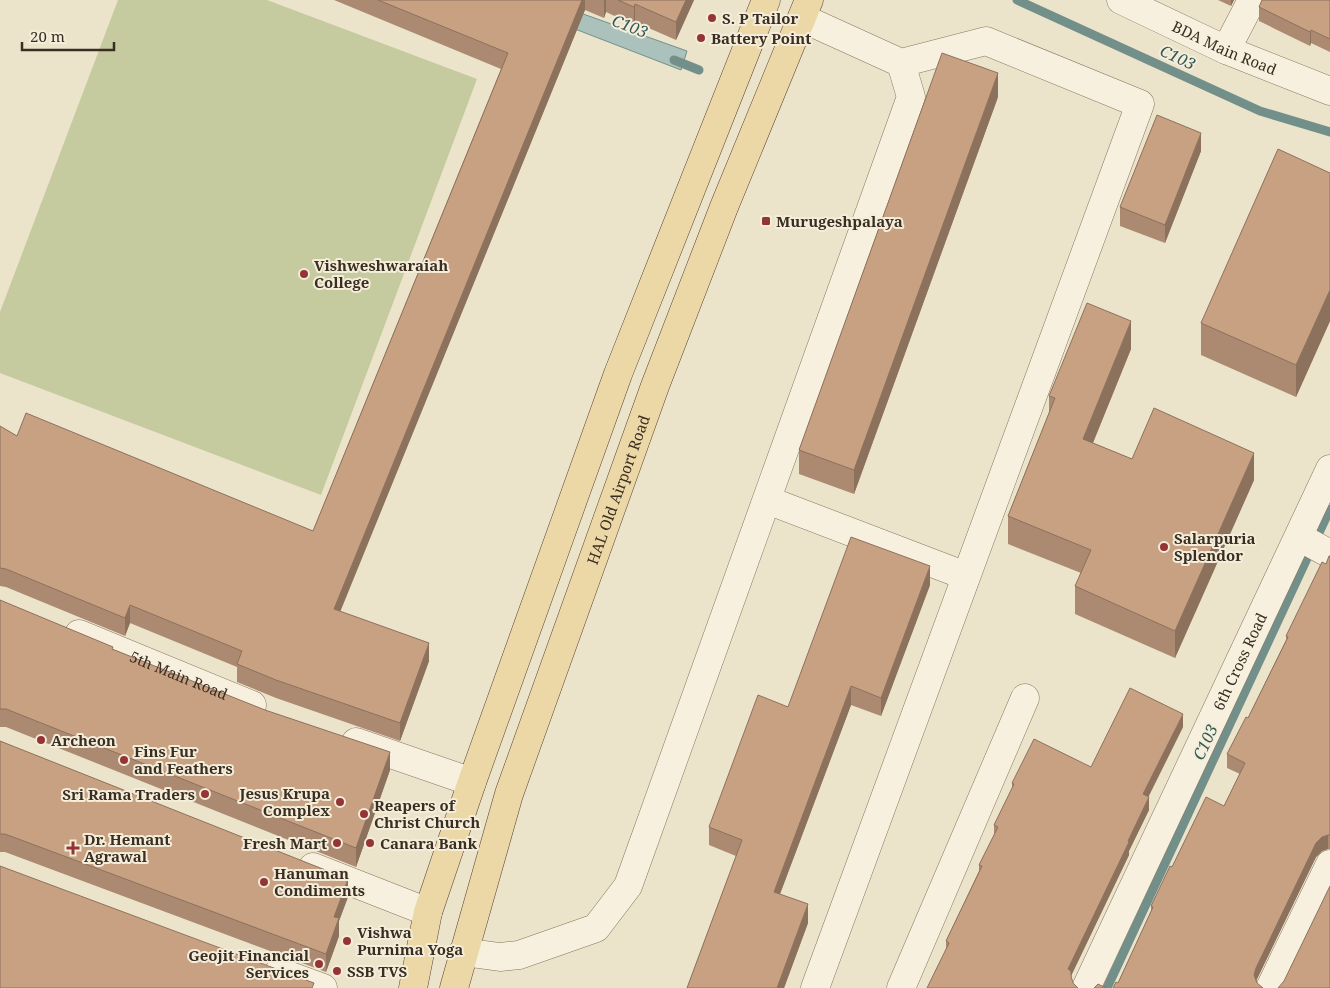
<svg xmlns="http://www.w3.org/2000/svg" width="1330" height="988" viewBox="0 0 1330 988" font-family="'Noto Serif',serif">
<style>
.green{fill:#c5ca9f}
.water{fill:#abc1bb;stroke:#729089}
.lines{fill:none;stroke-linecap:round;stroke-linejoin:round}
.stream{stroke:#729089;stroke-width:9}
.minor-casing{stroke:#887660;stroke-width:29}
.tertiary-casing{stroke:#887660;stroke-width:29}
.primary-casing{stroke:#574433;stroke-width:29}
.minor{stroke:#f7f0de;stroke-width:28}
.tertiary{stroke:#f7f0de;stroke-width:28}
.primary{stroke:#ecd7a6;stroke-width:28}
.wall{fill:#ac8a71}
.shaded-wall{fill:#8c715c}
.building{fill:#c8a183;stroke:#8c715c}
.poi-dot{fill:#943434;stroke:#f4edda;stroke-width:2}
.labels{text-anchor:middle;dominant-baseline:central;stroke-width:4;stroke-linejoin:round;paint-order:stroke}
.poi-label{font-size:15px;font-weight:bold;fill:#3a2e22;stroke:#f4edda;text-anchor:start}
.street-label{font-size:15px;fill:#3a2e22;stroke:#f4edda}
.water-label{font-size:16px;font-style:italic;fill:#335957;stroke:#f4edda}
</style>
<rect width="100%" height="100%" fill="#ece3cb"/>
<path class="green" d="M118 0H267L477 79 321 495 0 373V312Z"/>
<path class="water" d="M500 0H544L687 51 681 70Z"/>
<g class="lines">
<g class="stream">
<path d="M1017 0 1260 111 1330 132"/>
<path d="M674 60 699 70"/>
<path d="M1107 988 1330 509"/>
</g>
<g class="minor-casing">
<g id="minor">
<path d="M802 18 901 63 986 41 1140 104 815 988"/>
<path d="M1226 50 1252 0"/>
<path d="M767 500 966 576"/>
<path d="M1299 537 1330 554"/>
<path id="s1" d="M79 634 252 705"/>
<path d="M356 742 472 782"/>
<path d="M313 867 428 912"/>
<path d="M463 952 500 957 519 955 596 928 628 886 911 97 901 63"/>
<path d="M279 972 323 988"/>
<path d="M901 988 1025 698"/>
<path id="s2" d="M1086 988 1330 469"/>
<path d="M1270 988 1330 864"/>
</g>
</g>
<g class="tertiary-casing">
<g id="tertiary">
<path id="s3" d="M1121 0 1226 50 1330 91"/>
</g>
</g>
<g class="primary-casing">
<g id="primary">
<path d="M413 988 428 912 472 782 618 374 766 0"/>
<path id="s4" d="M454 988 509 794 655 386 724 207 809 0"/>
</g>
</g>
<use href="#minor" class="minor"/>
<use href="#tertiary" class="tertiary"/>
<use href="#primary" class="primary"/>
</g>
<g class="wall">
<path d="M334 0H694L676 40 635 22 634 25 606 12 604 18 585 10 340 611 429 661 400 741 276 698 237 682V667L130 623 125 636 6 587 0 586V426L17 436 313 531 501 69Z"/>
<path d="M1218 0H1234L1231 6Z"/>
<path d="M1330 0V52L1311 43 1310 46 1259 21V7Z"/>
<path d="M998 97 854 494 799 474V450Z"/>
<path d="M1201 151 1165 243 1120 226V207Z"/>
<path d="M1330 173V321L1296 397 1201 355V323Z"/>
<path d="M1131 349 1093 443 1132 459 1254 480 1175 658 1075 614V586L1081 573 1008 544V516L1049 413V396Z"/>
<path d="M1330 556V849H1328L1322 851 1316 857 1256 981 1118 983 1151 912V906L1172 867 1224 806 1240 774 1227 768V754L1248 718 1286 640V636Z"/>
<path d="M930 585 881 716 851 705 780 894 808 923 784 988H687L736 856 709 845V827L788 707Z"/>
<path d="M0 600 390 770 356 867 6 727H0Z"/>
<path d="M1183 727 1149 796V810L1129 851V855L1071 976 946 949V941L979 871V865L994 835V825L1012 789V783L1091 767Z"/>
<path d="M0 741 348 897 339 921V936L326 972 5 852H0Z"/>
</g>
<g class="shaded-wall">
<path d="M582 0H585V10L334 627V609Z"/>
<path d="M604 0H606V12L604 18Z"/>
<path d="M686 0H694L676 40V22Z"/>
<path d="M1231 0H1234L1231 6Z"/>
<path d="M635 4V22L634 25V7Z"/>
<path d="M1311 30V43L1310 46V32Z"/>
<path d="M998 73V97L854 494V470Z"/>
<path d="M1201 133V151L1165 243V225Z"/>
<path d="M1330 290V321L1296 397V365Z"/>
<path d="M1131 321V349L1083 467V439Z"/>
<path d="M1254 453V480L1175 658V631Z"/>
<path d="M930 566V585L881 716V698Z"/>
<path d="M130 605V623L125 636V618Z"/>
<path d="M429 643V661L400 741V723Z"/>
<path d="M851 686V705L774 910V892Z"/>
<path d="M1183 714V727L1143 807V794Z"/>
<path d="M390 752V770L356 867V848Z"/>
<path d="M1149 797V810L1129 851V855L1071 976V984L1068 969 1128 841Z"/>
<path d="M1328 835V849L1322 851 1316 857 1256 981 1254 975 1256 968 1316 843 1322 837Z"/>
<path d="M348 879V897L339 921V936L326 972V954L334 917Z"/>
<path d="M808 904V923L784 988H777Z"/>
</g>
<g class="building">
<path d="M378 0H582L334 609 429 643 400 723 276 680 237 664 242 651 130 605 125 618 6 569 0 568V426L17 436 26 413 313 531 508 53Z"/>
<path d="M618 0H686L676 22 635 4 634 7Z"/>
<path d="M1262 0H1330V39L1311 30 1310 32 1259 7Z"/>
<path d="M942 53 998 73 854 470 799 450Z"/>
<path d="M1157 115 1201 133 1165 225 1120 207Z"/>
<path d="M1278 149 1330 173V290L1296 365 1201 323Z"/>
<path d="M1087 303 1131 321 1083 439 1132 459 1154 408 1254 453 1175 631 1075 586 1091 550 1008 516 1055 398 1049 396Z"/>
<path d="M851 537 930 566 881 698 851 686 774 892 808 904 777 988H687L742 840 709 827 758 695 788 707Z"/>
<path d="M1329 556H1330V835H1328L1322 837 1316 843 1256 968 1254 975 1257 983 1263 988H1113L1116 982 1118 983 1153 907 1151 906 1170 866 1172 867 1206 797 1224 806 1245 763 1227 754 1246 717 1248 718 1288 637 1286 636 1322 562 1326 564Z"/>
<path d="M0 600 113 647 112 649 265 710 390 752 356 848 6 709H0Z"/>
<path d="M1130 688 1183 714 1143 794 1149 797 1128 841 1129 842 1068 969 1071 971V976L1073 983 1078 988H927L949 943 946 941 982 866 979 865 998 827 994 825 1014 784 1012 783 1034 739 1091 767Z"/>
<path d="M0 741 348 879 334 917 339 918 326 954 5 834H0Z"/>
<path d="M0 866 314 983 312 988H0Z"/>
<path d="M1330 886V988H1278L1284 981Z"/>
<path d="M1098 984 1106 988H1094Z"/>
</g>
<g class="poi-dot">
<circle cx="712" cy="18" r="5"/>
<circle cx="701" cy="38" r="5"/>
<rect x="761" y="216" width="10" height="10" rx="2.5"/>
<circle cx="304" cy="274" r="5"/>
<circle cx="1164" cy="547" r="5"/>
<circle cx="41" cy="740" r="5"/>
<circle cx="124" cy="760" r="5"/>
<circle cx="205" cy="794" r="5"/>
<circle cx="340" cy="802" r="5"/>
<circle cx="364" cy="814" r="5"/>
<circle cx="337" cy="843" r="5"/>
<circle cx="370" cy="843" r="5"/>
<path d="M70.5 840.5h5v5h5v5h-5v5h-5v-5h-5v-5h5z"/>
<circle cx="264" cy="882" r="5"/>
<circle cx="347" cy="941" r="5"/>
<circle cx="319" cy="964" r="5"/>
<circle cx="337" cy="971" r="5"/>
</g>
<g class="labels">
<g class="poi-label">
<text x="722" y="18">S. P Tailor</text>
<text x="711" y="38">Battery Point</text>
<text x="776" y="221">Murugeshpalaya</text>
<text x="314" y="265">Vishweshwaraiah<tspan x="314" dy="17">College</tspan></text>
<text x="1174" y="538">Salarpuria<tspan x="1174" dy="17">Splendor</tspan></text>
<text x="51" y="740">Archeon</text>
<text x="134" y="751">Fins Fur<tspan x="134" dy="17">and Feathers</tspan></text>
<text x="330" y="793" text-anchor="end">Jesus Krupa<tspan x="330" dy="17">Complex</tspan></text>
<text x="195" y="794" text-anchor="end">Sri Rama Traders</text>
<text x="374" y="805">Reapers of<tspan x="374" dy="17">Christ Church</tspan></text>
<text x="84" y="839">Dr. Hemant<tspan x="84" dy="17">Agrawal</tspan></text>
<text x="327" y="843" text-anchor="end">Fresh Mart</text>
<text x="380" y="843">Canara Bank</text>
<text x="274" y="873">Hanuman<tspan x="274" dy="17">Condiments</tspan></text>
<text x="357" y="932">Vishwa<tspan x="357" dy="17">Purnima Yoga</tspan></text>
<text x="309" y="955" text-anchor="end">Geojit Financial<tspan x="309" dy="17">Services</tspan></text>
<text x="347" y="971">SSB TVS</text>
</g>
<g class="street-label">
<text stroke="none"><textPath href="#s3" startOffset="114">BDA Main Road</textPath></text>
<text stroke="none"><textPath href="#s4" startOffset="525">HAL Old Airport Road</textPath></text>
<text stroke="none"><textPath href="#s2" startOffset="361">6th Cross Road</textPath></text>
<text stroke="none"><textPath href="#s1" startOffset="108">5th Main Road</textPath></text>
</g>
<g class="water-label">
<text transform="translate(630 26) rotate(21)">C103</text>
<text transform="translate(1178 57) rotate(25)">C103</text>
<text transform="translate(1205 742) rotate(-65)">C103</text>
</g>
</g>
<path d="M22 42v8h92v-8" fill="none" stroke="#3a2e22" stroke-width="2.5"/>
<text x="30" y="42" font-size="15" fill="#3a2e22" stroke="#f4edda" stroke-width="4" paint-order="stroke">20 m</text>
</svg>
